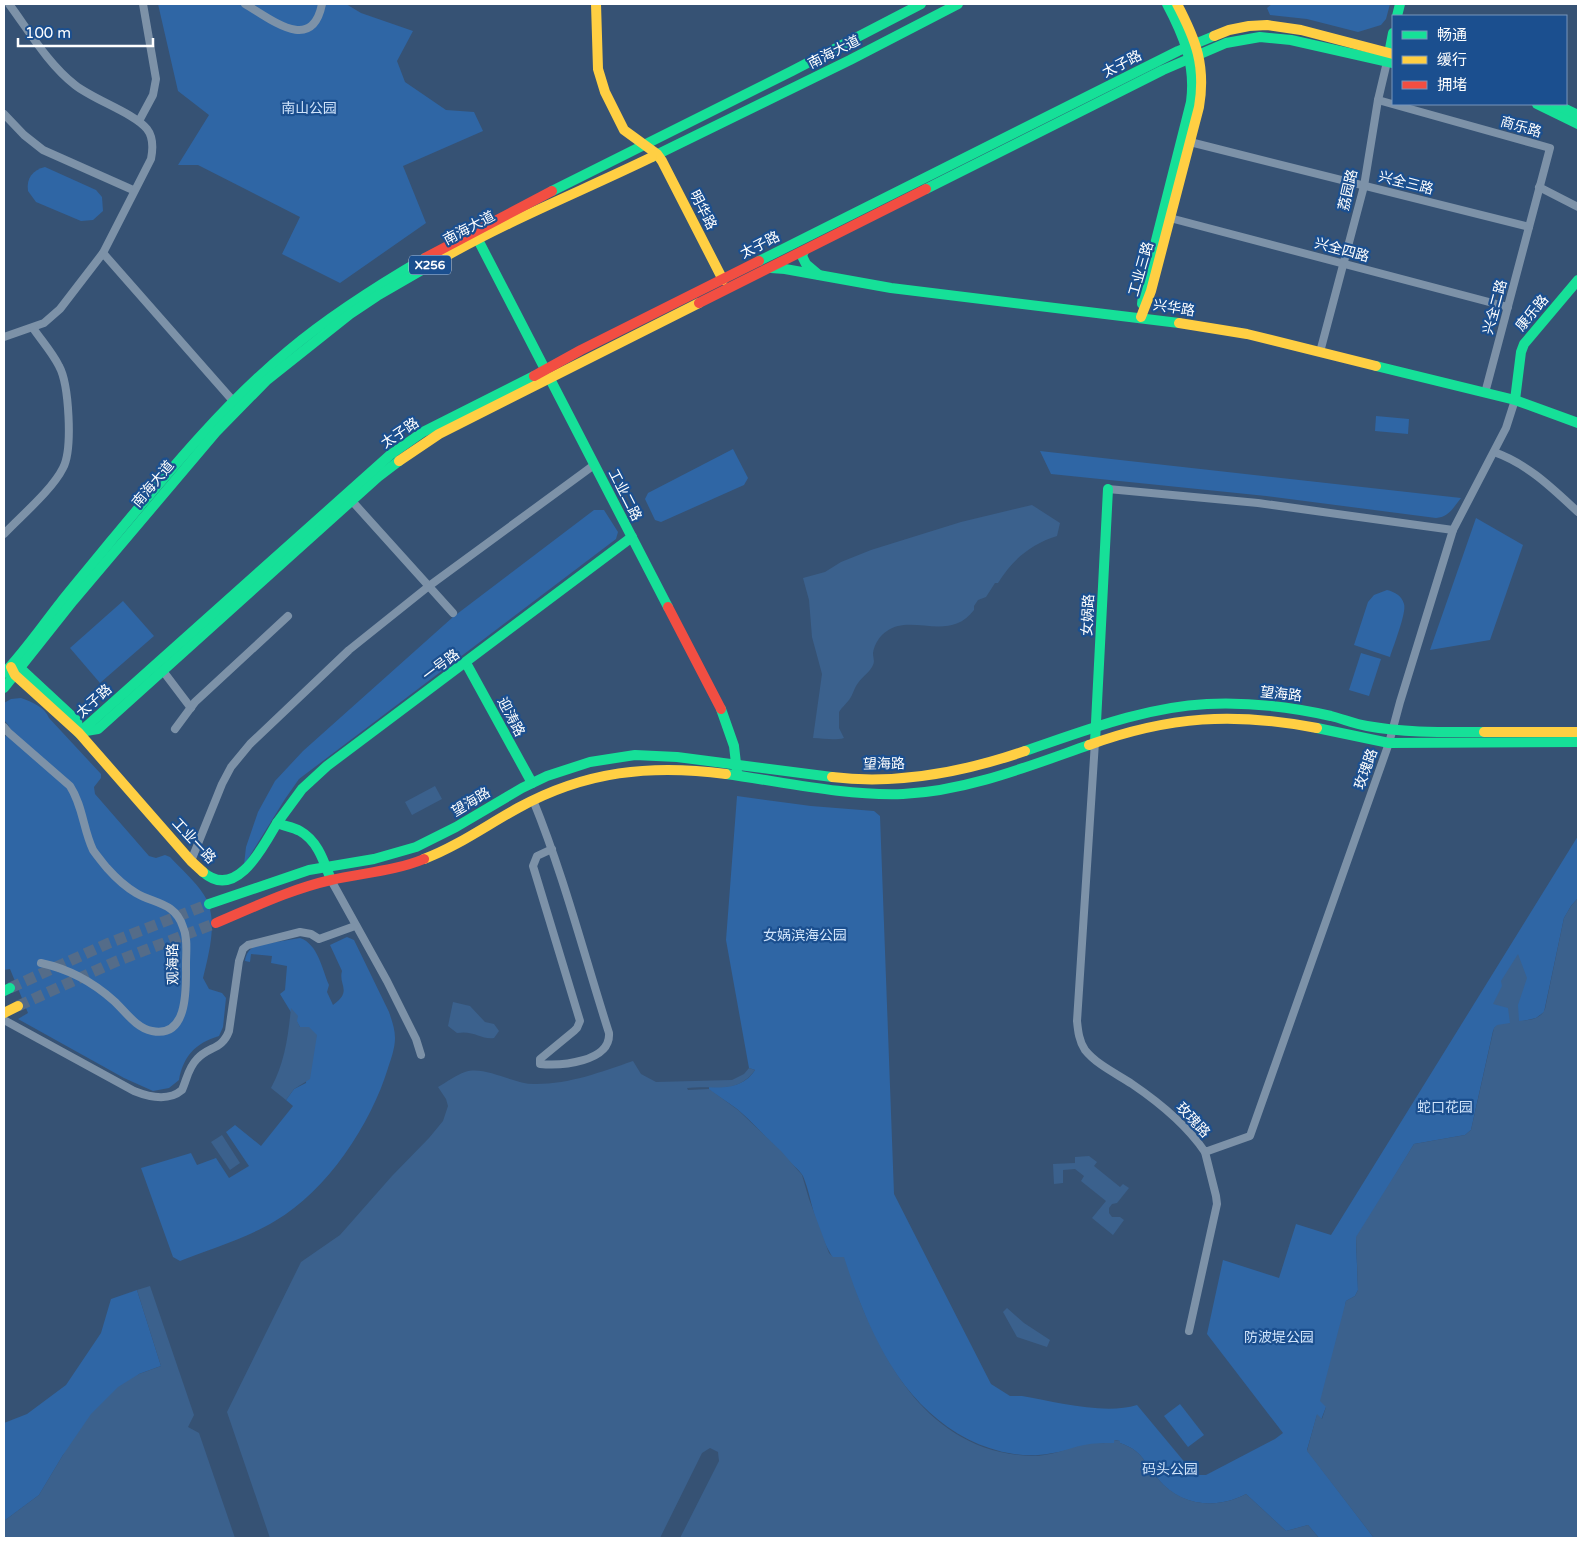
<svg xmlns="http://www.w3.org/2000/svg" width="1582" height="1542" viewBox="0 0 1582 1542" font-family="'Varela Round','Noto Sans SC',sans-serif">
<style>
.green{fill:#2f66a5}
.water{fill:#3b618d}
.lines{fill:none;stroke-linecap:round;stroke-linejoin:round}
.primary-tunnel{stroke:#546c89;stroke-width:11;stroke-dasharray:11 5.5;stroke-linecap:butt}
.street{stroke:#7d92a8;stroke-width:8}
.fast{stroke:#16e098;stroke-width:10}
.slow{stroke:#ffcf43;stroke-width:10}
.jam{stroke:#f24e42;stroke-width:10}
.labels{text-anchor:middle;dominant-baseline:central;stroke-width:4.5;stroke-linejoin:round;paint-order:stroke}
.shield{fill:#1b4f8f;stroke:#bbcadd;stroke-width:1}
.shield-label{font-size:12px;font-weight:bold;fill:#fff}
.street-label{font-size:14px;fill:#fff;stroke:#1b4f8f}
.park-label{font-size:14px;fill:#cfe3fa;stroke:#1b4f8f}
</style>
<rect width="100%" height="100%" fill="#365274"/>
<g class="green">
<path d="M158 4H346L361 13 413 31 397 61 405 82 446 110 474 112 483 131 403 166 426 223 340 283 282 254 300 217 198 165H178L209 115 178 91Z"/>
<path d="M1272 4H1390L1386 19 1381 25 1358 32 1307 19 1270 15 1267 8Z"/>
<path d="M45 167 96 190 102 197 103 211 93 220 81 221 36 202 28 191C26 178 33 170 45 167Z"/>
<path d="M1376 416 1409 419 1408 434 1375 431Z"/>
<path d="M733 449 748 478 744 485 661 522 655 520 645 499 648 493Z"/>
<path d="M1040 451 1461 498C1453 508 1449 517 1436 518L1266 496 1051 474Z"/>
<path d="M594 510H604L618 532 616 539 299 779 285 799 244 865 246 847 258 812 275 781 303 751 453 617Z"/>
<path d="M1476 518 1523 545 1490 640 1430 650Z"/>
<path d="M1387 590C1395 592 1402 596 1404 604 1407 612 1393 647 1390 657L1354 645 1368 602 1374 595Z"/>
<path d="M123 601 154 636 100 683 70 648Z"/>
<path d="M1361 653 1381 659 1369 696 1349 690Z"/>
<path d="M21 698C32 702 45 707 49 718L101 774V778L94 787 95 794 149 856 156 858 165 855 170 857C181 869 195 881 204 895 219 919 209 952 203 978L209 989 222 993 226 998 223 1027 219 1036C195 1043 183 1057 179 1080L169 1088 153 1091 124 1078 18 1019 28 1013 10 969 4 970V738L10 731 9 726 4 720V703L11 699Z"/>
<path d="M737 796 811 806 874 811 880 816 894 1194 991 1384 1010 1396H1022C1056 1402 1105 1415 1137 1405L1192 1471 1198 1475H1206L1275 1439 1283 1433 1207 1334 1223 1260 1279 1278 1296 1224 1331 1235 1578 836V898L1571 906 1564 918 1544 1012 1536 1018 1495 1027 1493 1031 1471 1130 1465 1135 1414 1144 1356 1240 1358 1290 1355 1296 1346 1301 1326 1407 1321 1420 1317 1415 1307 1450 1374 1538H1319L1308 1525 1286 1531 1246 1494C1216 1510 1180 1506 1158 1479 1144 1462 1143 1451 1120 1443V1441L1115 1440 1114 1443C1078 1443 1051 1460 1014 1454 948 1444 901 1392 873 1334 866 1319 861 1304 854 1289 848 1275 835 1264 829 1251 824 1243 821 1233 817 1223 812 1209 809 1190 803 1176 799 1169 790 1163 785 1157 769 1141 754 1123 737 1109 728 1102 718 1096 709 1090V1087C728 1087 744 1087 755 1070L749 1068 726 940Z"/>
<path d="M347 937 354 940 389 1012C392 1021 395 1029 395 1038 395 1048 391 1059 388 1068 371 1124 327 1191 275 1221 247 1238 210 1249 180 1261L173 1257 141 1168 191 1153 197 1165 216 1158 229 1178 249 1166 226 1132 235 1125 261 1146 293 1106 286 1100 294 1089 306 1083 309 1027H300L280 994 285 990 287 966 271 963 272 956 251 954 250 962 245 961C246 953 250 948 258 945L300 938C318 944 322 969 329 985L327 992 333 1005C353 991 338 985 342 971L330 945Z"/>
<path d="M137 1290 161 1366 139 1374 63 1455 39 1495 4 1521V1423L27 1414 66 1385 101 1333 111 1299Z"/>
<path d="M1180 1404 1204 1435 1188 1447 1164 1416Z"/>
</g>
<g class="water">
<path d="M1032 505 1060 523 1057 536C1031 544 1012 560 998 583H995L986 597 978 600 974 606V610C949 643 912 613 887 631 880 635 874 645 873 653 873 658 875 661 873 665 870 672 863 676 858 683 854 688 853 695 849 700 846 704 842 707 839 712V728L844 738C833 741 824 738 813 738L822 674 812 637 809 600 803 578 825 572 841 562 871 550 961 522Z"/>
<path d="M435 786 442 799 412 815 405 802Z"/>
<path d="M1578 898V1538H1374L1307 1451 1317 1414 1322 1419 1326 1407 1320 1401 1346 1301 1355 1296 1358 1290 1356 1237 1414 1144 1465 1135 1471 1130 1494 1028 1497 1025 1510 1023 1508 1008 1493 1004 1502 986 1501 981 1518 954 1527 978 1518 1005 1519 1021C1529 1020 1540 1020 1545 1009L1564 918 1571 906Z"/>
<path d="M453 1002 470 1006 485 1022 494 1024 499 1031 494 1038C482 1040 474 1030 457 1033L448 1026Z"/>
<path d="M291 1008 298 1016 297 1021 300 1027H309L317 1035 310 1079 294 1089 286 1100 271 1088C285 1062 288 1037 291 1008Z"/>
<path d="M633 1061 641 1074 656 1082 732 1080 744 1074 749 1068 755 1070C737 1095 713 1085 687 1088L688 1090 709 1089 738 1110 781 1151 802 1175 809 1199 829 1253 833 1257H844C873 1347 922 1453 1032 1456 1052 1456 1065 1449 1084 1445 1094 1443 1104 1443 1114 1443V1440L1120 1441V1443C1143 1451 1144 1462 1158 1479 1181 1506 1216 1510 1246 1494L1286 1531 1308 1525 1319 1538H680L719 1461 718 1452 710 1448 702 1453 660 1538H270L227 1412 301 1262 340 1235 392 1176 429 1138 443 1121 448 1106 446 1099 438 1087C447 1082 456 1075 465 1072 485 1065 514 1085 536 1084 570 1084 601 1072 633 1061Z"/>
<path d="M222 1135 240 1163 230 1170 211 1142Z"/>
<path d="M1089 1156 1097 1162 1094 1166 1120 1187 1123 1184 1129 1188 1117 1203 1112 1204 1109 1208V1213L1112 1217H1120L1124 1220 1113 1235 1092 1218 1106 1201 1081 1181 1084 1176 1075 1169 1063 1170V1183L1054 1184 1053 1164 1075 1163V1157Z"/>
<path d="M150 1286 194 1415 188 1427 199 1433 235 1538H4V1521L39 1495 63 1455 91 1414 118 1387 139 1374 161 1366 137 1290Z"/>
<path d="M1007 1308 1024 1323 1050 1340 1047 1347 1017 1337 1003 1312Z"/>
</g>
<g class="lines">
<g class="primary-tunnel">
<path d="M10 988 109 943 209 904"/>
<path d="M18 1006 117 961 216 923"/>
</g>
<g class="street">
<path d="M245 4C271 19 312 54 322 4"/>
<path d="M1378 100 1550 148 1485 393"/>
<path d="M4 114 24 135 43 150 133 190"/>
<path d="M139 121 153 95 156 79 143 4"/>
<path d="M1190 142 1529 227"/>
<path d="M1539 187 1578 207"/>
<path d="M1170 218 1508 307"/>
<path d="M103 253 234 402"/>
<path d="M4 337 44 323 60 309 103 253 151 159C153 149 154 138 147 129 134 113 94 100 75 85 48 64 29 31 9 4"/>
<path d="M1320 352 1364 186 1378 100 1387 62"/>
<path d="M1494 452C1528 464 1552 488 1578 512"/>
<path d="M1108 489 1258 503 1453 530"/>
<path d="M352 501 453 613"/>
<path d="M4 534C22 515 52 490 63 468 73 449 69 384 59 366 52 352 41 340 33 328"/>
<path d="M163 671 191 708"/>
<path d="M4 727 8 732 70 786C83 806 83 829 93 850 97 856 103 863 107 868 115 877 126 887 136 893 154 904 175 902 183 927 188 938 186 952 186 964 186 986 189 1039 152 1031 136 1028 125 1011 114 1001 93 982 69 969 41 963"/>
<path d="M175 729 195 702 288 616"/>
<path d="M1095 742 1077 1021C1078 1031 1079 1041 1085 1050 1097 1065 1117 1074 1132 1084 1160 1103 1186 1124 1205 1152L1250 1136 1389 743 1400 702 1453 530 1506 428 1515 400"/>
<path d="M533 800C564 876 584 955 609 1033 611 1062 561 1066 540 1064V1059L574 1031 577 1028 580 1021 533 866 537 856 552 849"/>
<path d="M191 861 222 784 231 767 250 744 349 650 429 586 594 465"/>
<path d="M331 880 387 981 416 1039 421 1055"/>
<path d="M4 1020 134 1091C149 1097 168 1102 182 1090 187 1079 188 1068 197 1059 209 1046 222 1050 229 1031L239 961 243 949 248 945 300 932 311 934 319 939 355 926"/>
<path d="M1189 1331 1217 1204 1216 1196 1205 1152"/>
</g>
<g class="fast">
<path d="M1397 16 1400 4"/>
<path d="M1388 59 1393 33"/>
<path d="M1537 104 1578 124"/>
<path d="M1555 104 1578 115"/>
<path d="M652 157 850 60 958 4"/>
<path d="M926 189 1163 70 1226 43 1260 37 1291 40 1393 63"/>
<path d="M552 191 792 71 921 4"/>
<path d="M474 232 668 607"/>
<path d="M804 251 802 256 806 264 819 275"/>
<path d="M759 261 1178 51 1214 36"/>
<path d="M771 268 785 269 891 288 1179 323"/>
<path d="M1142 304 1144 288 1191 102C1196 65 1184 36 1167 4"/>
<path d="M1376 366 1515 400 1578 423"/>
<path d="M1515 400 1521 352 1524 344 1578 280"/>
<path d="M466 663 532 783"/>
<path d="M13 667 21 669 77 721 79 733"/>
<path d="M4 673C25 651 42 626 61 602 77 582 94 562 111 541 166 475 222 406 288 351 331 315 377 286 425 258"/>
<path d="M4 688 73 601 216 432 267 380 350 314 377 296 441 259"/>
<path d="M721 709 734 746 737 772"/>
<path d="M1317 728 1389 743 1578 742"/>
<path d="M80 732 98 729 378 477 399 461"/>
<path d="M79 733 390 455 423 432 534 376"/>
<path d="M1095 742 1108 489"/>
<path d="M1025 751C1084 731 1145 707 1207 704 1248 702 1291 707 1331 716 1343 719 1355 724 1367 726 1406 733 1445 732 1484 732"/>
<path d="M726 774C784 782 844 796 903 794 967 791 1029 766 1089 745"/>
<path d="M277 823 302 789 327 766 632 537"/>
<path d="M203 872C236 901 263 847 277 823 284 826 293 827 300 831 318 841 324 862 331 880"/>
<path d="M209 904 309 870 374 859 416 847 456 827 522 788 547 776 590 762 635 755 677 757 832 777"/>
<path d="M4 991 10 988"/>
</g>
<g class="slow">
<path d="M596 4 598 69 605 92 624 130 657 154 662 161 723 280"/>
<path d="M1214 36 1229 30 1249 26 1267 25 1301 30 1393 54"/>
<path d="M441 259C509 220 582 191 652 157"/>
<path d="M1141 317 1151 291 1199 107C1206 66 1196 40 1177 4"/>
<path d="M1179 323 1247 334 1376 366"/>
<path d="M399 461 439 434 699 303"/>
<path d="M11 667 15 675 79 733 191 861 203 872"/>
<path d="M1484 732H1578"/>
<path d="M1089 745C1169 716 1234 712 1317 728"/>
<path d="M832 777C897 785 964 772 1025 751"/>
<path d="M424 859C458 846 487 825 518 808 585 771 651 764 726 774"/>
<path d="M4 1013 18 1006"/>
</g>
<g class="jam">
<path d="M425 258 552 191"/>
<path d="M699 303 926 189"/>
<path d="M534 376 581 350 759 261"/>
<path d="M668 607 721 709"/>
<path d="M216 923C254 907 291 889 331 880 362 873 395 871 424 859"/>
</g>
</g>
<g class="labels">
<rect class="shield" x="409" y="255.5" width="42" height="19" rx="4"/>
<g class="shield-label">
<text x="430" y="265">X256</text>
</g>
<g class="street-label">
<text transform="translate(834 52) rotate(-27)">南海大道</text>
<text transform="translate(1122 64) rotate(-27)">太子路</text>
<text transform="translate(1521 127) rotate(16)">商乐路</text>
<text transform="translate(1406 183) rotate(14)">兴全三路</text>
<text transform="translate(1348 190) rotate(-77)">荔园路</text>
<text transform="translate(703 210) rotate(63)">明华路</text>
<text transform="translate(469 228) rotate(-28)">南海大道</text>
<text transform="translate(760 245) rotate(-27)">太子路</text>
<text transform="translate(1342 250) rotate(15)">兴全四路</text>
<text transform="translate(1141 269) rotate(-74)">工业三路</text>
<text transform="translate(1495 307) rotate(-75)">兴全二路</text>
<text transform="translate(1174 308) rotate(9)">兴华路</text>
<text transform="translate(1532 313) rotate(-50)">康乐路</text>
<text transform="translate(400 433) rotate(-34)">太子路</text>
<text transform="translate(153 484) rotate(-50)">南海大道</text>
<text transform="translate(625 495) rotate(63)">工业二路</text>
<text transform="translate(1088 615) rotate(-87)">女娲路</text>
<text transform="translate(441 665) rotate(-37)">一号路</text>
<text transform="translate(1281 694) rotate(6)">望海路</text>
<text transform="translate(94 701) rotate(-42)">太子路</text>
<text transform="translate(511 717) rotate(62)">迎涛路</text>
<text transform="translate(884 764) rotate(-1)">望海路</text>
<text transform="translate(1366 769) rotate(-70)">玫瑰路</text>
<text transform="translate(471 802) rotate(-31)">望海路</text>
<text transform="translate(194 841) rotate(47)">工业一路</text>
<text transform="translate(173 964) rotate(-91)">观海路</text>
<text transform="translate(1193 1120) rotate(47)">玫瑰路</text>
</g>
<g class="park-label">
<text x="309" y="108">南山公园</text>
<text x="805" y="935">女娲滨海公园</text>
<text x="1445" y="1107">蛇口花园</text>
<text x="1279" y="1337">防波堤公园</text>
<text x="1170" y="1469">码头公园</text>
</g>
</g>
<rect width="1582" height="1542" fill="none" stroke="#ffffff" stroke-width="10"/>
<rect x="1392" y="15" width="175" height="90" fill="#1b4f8f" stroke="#7695bc"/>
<rect x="1402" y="31" width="25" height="8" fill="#16e098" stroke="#7695bc"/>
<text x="1437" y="40" font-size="15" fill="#ffffff">畅通</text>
<rect x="1402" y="56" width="25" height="8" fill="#ffcf43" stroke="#7695bc"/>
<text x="1437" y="65" font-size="15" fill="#ffffff">缓行</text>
<rect x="1402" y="81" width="25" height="8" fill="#f24e42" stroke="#7695bc"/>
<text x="1437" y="90" font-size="15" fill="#ffffff">拥堵</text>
<path d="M18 38v8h135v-8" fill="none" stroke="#ffffff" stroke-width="2.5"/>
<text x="25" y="38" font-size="15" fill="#ffffff" stroke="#1b4f8f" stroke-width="4" paint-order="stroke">100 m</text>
</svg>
